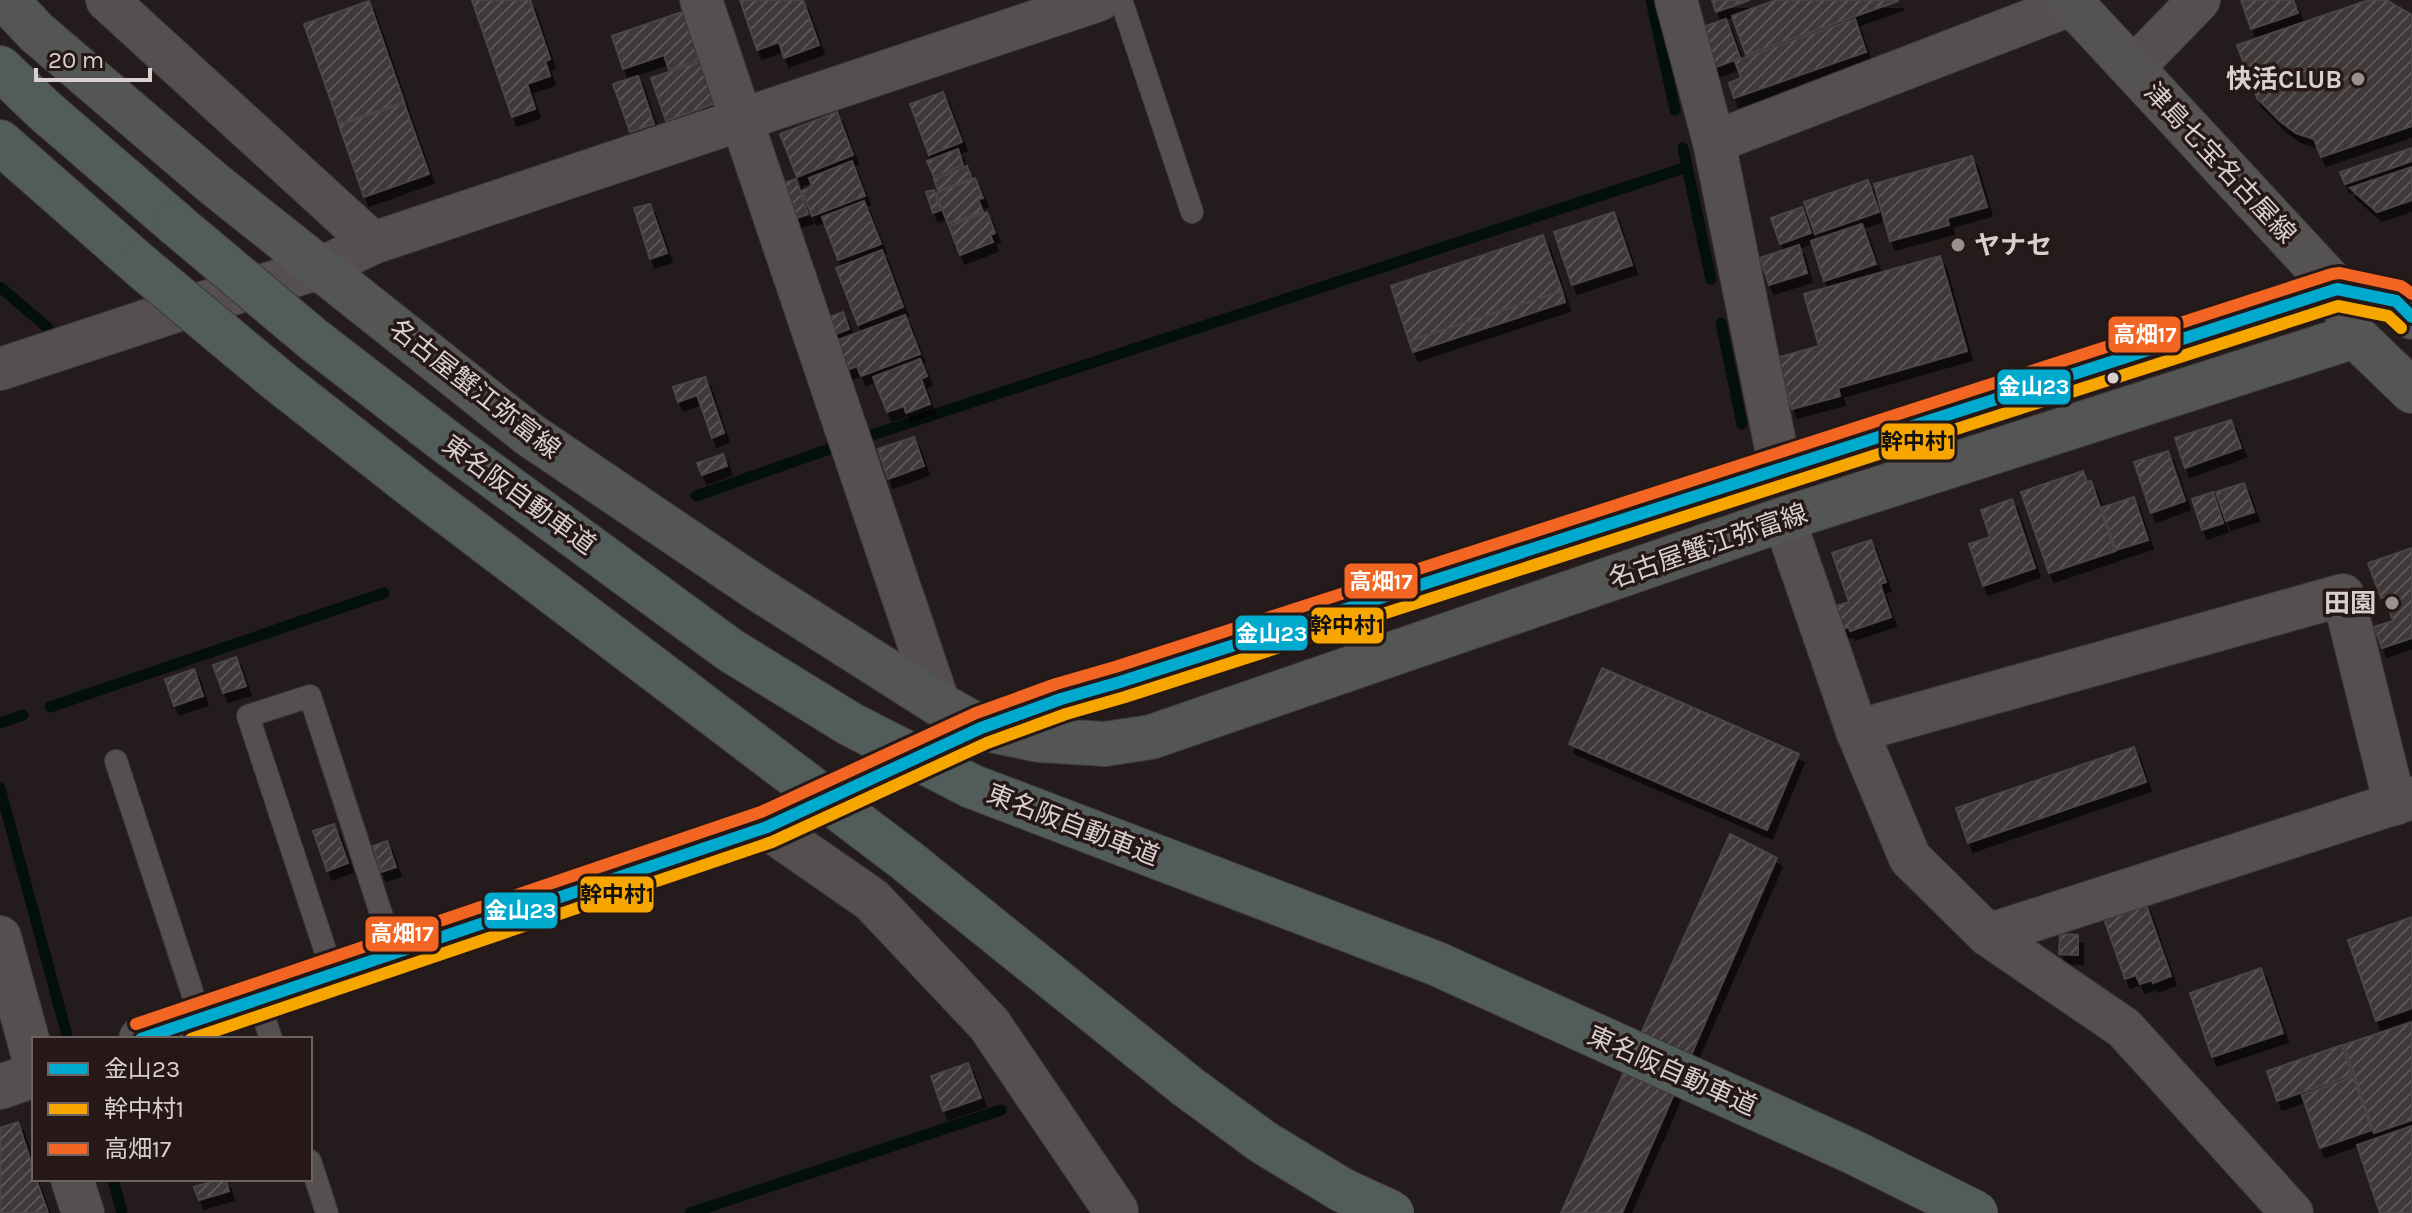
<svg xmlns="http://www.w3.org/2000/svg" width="2412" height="1213" viewBox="0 0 2412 1213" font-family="Karla,'Noto Sans JP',sans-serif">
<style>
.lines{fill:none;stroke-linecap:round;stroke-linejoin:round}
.stream{stroke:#030f0d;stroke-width:11}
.building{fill:url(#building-hatch);stroke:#4b4545;stroke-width:2;filter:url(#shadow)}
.service-casing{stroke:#3d3737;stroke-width:24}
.minor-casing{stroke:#3d3737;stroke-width:44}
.tertiary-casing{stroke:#3d3737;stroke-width:46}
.secondary-casing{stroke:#3d3737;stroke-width:46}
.primary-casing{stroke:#3d3737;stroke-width:46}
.motorway-casing{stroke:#3d3737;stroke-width:46}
.service{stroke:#554f4f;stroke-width:22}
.minor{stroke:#554f4f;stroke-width:42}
.tertiary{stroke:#554f4f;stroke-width:44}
.secondary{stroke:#545252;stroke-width:44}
.primary{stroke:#545655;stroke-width:44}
.motorway{stroke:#525c5a;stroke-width:44}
.motorway-bridge-casing{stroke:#3d3737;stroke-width:46;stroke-linecap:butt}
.motorway-bridge{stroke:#525c5a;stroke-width:44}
.bus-1-casing{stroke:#271818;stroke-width:18}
.bus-2-casing{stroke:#271818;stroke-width:18}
.bus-3-casing{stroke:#271818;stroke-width:18}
.bus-1{stroke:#00a9ce;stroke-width:12}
.bus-2{stroke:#f7a600;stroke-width:12}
.bus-3{stroke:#f26522;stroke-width:12}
.poi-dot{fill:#9a9090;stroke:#271818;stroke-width:3}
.bus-dot{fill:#d9cfce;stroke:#271818;stroke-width:3}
.labels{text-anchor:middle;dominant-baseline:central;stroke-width:7;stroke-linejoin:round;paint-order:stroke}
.poi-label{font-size:26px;font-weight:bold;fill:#d9cfce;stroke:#271818;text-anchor:end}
.street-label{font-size:26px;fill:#d9cfce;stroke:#271818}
.line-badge{stroke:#271818;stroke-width:3}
.badge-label{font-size:22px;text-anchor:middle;font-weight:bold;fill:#fff}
.pale-badge-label{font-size:22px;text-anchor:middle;font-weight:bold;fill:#111}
</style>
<defs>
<pattern id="building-hatch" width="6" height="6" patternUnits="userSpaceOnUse" patternTransform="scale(2)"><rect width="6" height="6" fill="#403939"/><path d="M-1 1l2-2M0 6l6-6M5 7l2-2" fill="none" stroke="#5b5554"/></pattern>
<filter id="shadow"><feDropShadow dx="5" dy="9" stdDeviation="0" flood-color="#0009"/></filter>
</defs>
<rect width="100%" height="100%" fill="#241c1c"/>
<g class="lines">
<g class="stream">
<path d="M1651 0 1675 110"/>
<path d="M1683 148 1711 279"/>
<path d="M0 287 48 328"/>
<path d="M1721 323 1742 424"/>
<path d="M866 437 1687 167"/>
<path d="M696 496 835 447"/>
<path d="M50 707 384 593"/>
<path d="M0 723 23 715"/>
<path d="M0 788 68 1039"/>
<path d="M113 1179 122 1213"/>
<path d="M690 1213 1001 1110"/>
</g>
</g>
<g class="building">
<path d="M472 0H530L550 59 545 61 550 76 527 84 535 109 512 117Z"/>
<path d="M740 0H803L819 45 784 58 779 42 757 50Z"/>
<path d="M1712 0H1750L1716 12Z"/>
<path d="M1776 0H1898V1L1746 55 1732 16Z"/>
<path d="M2241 0H2293L2298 13 2251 29Z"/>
<path d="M2369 0H2386L2412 15V126L2321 157 2314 139 2296 133 2281 122 2257 98 2237 45Z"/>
<path d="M369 1 404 102 339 124 304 24Z"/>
<path d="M688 10 704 58 669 70 664 55 623 69 612 36Z"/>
<path d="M1726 19 1740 58 1708 70 1694 30Z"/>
<path d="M1855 19 1866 52 1734 98 1729 83 1741 78 1735 61Z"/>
<path d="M705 60 719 102 666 121 651 78Z"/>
<path d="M638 76 654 124 630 132 613 84Z"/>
<path d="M943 92 962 142 929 155 910 104Z"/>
<path d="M404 103 429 174 364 197 339 125Z"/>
<path d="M837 112 853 155 797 177 780 134Z"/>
<path d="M2412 148V161L2345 184 2340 172Z"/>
<path d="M958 149 963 165 934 177 927 161Z"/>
<path d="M1972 156 1987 207 1947 218 1949 225 1890 241 1874 184Z"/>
<path d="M852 161 865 196 812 216 802 191 812 186 809 178Z"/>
<path d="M967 166 972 179 938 191 934 179Z"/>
<path d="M2412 167V200L2377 212 2350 188Z"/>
<path d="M975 178 983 198 978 199 983 212 948 224 936 193Z"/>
<path d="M796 179 808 214 790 220 778 185Z"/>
<path d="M1868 180 1879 212 1815 234 1804 202Z"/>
<path d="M934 190 941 210 933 213 926 192Z"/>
<path d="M864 201 881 244 838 260 822 217Z"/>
<path d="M650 204 667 253 650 259 634 208Z"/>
<path d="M1802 207 1811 233 1780 244 1771 218Z"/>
<path d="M987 212 995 233 990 235 993 242 960 255 949 226Z"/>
<path d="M1614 212 1632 265 1572 285 1554 232Z"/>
<path d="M1862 224 1876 264 1824 281 1811 241Z"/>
<path d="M1543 235 1562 291 1409 341 1391 286Z"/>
<path d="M1799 245 1807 273 1769 285 1760 258Z"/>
<path d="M882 250 903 307 858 325 836 268Z"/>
<path d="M1940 256 1967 351 1838 388 1840 396 1792 409 1777 358 1819 346 1804 294Z"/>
<path d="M1562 291 1565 302 1413 352 1409 341Z"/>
<path d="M843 312 849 329 830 336 824 319Z"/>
<path d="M905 315 920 354 861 376 857 366 847 370 835 341Z"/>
<path d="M920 359 927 376 921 379 930 404 906 413 904 406 887 412 873 377Z"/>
<path d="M705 377 724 433 712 438 697 395 678 402 673 387Z"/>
<path d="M2231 420 2241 448 2185 468 2175 438Z"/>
<path d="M914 437 924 466 888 479 878 449Z"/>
<path d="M2168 451 2185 501 2151 513 2134 462Z"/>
<path d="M723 454 727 466 702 475 697 463Z"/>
<path d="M2083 471 2087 482 2091 481 2115 551 2049 573 2021 492Z"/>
<path d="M2244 483 2254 512 2226 521 2216 492Z"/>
<path d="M2213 492 2223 523 2202 530 2192 499Z"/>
<path d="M2134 497 2148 540 2116 550 2101 508Z"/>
<path d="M2012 499 2035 568 1983 586 1969 544 1990 537 1981 510Z"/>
<path d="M1871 540 1886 582 1880 584 1891 617 1850 631 1849 627 1841 630 1833 607 1849 602 1832 553Z"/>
<path d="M2412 548V638L2382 648 2374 627 2393 621 2385 597 2381 598 2368 563Z"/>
<path d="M236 657 246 686 223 693 213 665Z"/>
<path d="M1602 668 1799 754 1767 830 1569 744Z"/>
<path d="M194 669 203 696 174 706 165 679Z"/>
<path d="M2134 747 2146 782 1968 843 1956 808Z"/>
<path d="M334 824 348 863 327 871 313 831Z"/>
<path d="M1730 834 1777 858 1622 1213H1561Z"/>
<path d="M387 841 396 867 381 872 373 846Z"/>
<path d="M2145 902 2171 976 2153 983 2152 980 2140 984 2136 975 2125 979 2103 916Z"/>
<path d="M2412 917V1008L2376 1021 2348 940Z"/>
<path d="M2060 934 2078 935V955L2059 954Z"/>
<path d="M2261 968 2283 1033 2212 1057 2190 993Z"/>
<path d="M2412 1022V1120L2374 1133 2344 1045Z"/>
<path d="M2342 1045 2352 1075 2277 1101 2267 1071Z"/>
<path d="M968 1063 981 1098 943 1111 931 1076Z"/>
<path d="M2353 1077 2372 1130 2320 1148 2302 1095Z"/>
<path d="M18 1122 34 1172V1179H36L48 1213H0V1128Z"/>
<path d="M2412 1126V1213H2380L2357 1145Z"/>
<path d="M222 1179H225L229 1191 199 1200 194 1187Z"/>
</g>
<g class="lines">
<g class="service-casing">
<g id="service">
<path d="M1121 0 1192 212"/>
<path d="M116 761 201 1019"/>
<path d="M333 974 248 716 310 696 394 953"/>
<path d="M258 999 271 1039"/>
<path d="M310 1161 327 1213"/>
</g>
</g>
<g class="minor-casing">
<g id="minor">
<path d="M107 0 373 243"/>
<path d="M701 0 939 704"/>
<path d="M1676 0 1714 142 1780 468"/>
<path d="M2132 69 2199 0"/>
<path d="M1714 142 2073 4"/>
<path d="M0 369 188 307 321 268 373 243 1099 0"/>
<path d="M1784 519 1857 731 1910 858 1988 935 2124 1028 2292 1213"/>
<path d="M1857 731 2343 595 2395 804"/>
<path d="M1988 935 2412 798"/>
<path d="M0 937 34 1061"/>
<path d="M72 1179 83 1213"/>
</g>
</g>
<g class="tertiary-casing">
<g id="tertiary">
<path d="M767 827 872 900 989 1024 1116 1211"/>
<path d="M141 1039 767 827 981 728"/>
<path d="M0 1087 34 1075"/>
</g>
</g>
<g class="secondary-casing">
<path id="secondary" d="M2069 0 2337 289 2350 322"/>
</g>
<g class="primary-casing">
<g id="primary">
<path d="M6 0 36 32 214 184 530 435 755 587 939 704 981 728 1039 740 1105 744 1151 737 1784 519 2355 336 2412 391"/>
<path d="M981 728 1061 699 1120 682 2337 289 2396 301 2412 317"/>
</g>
</g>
<g class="motorway-casing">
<g id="motorway">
<path d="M0 68 44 110 176 224"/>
<path d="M0 142 141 266"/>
</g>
</g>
<use href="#service" class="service"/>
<use href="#minor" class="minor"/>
<use href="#tertiary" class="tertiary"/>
<use href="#secondary" class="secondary"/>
<use href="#primary" class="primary"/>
<use href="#motorway" class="motorway"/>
<g class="motorway-bridge-casing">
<g id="motorway-bridge">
<path d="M176 224 314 340 449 444 730 650 850 724 971 786 1435 963 1853 1152 1976 1213"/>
<path d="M141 266 280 382 415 488 906 860 1188 1087 1263 1142 1342 1190 1392 1213"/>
</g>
</g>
<use href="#motorway-bridge" class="motorway-bridge"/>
<g class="bus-1-casing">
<path id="bus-1" d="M141 1039 767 827 981 728 1061 699 1120 682 2337 289 2396 301 2412 317"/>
</g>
<g class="bus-2-casing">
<path id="bus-2" d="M191 1039 772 842 987 743 1066 714 1125 697 2338 306 2388 316 2401 328"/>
</g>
<g class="bus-3-casing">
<path id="bus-3" d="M136 1024 761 812 976 713 1056 684 1115 667 2332 274 2340 273 2401 286 2412 294"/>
</g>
<use href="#bus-1" class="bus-1"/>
<use href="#bus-2" class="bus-2"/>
<use href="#bus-3" class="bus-3"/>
</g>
<g class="poi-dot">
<circle cx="2358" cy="79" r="8"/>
<circle cx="1958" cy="245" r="8"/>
<circle cx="2392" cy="603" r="8"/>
</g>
<circle class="bus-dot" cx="2113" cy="378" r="7"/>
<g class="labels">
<g class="poi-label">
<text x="2342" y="79">快活CLUB</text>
<text x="1974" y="245" text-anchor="start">ヤナセ</text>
<text x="2376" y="603">田園</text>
</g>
<g class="street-label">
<text transform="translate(2220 163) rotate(47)">津島七宝名古屋線</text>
<text transform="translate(475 389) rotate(38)">名古屋蟹江弥富線</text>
<text transform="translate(519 495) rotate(36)">東名阪自動車道</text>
<text transform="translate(1708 546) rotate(-19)">名古屋蟹江弥富線</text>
<text transform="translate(1073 825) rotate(21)">東名阪自動車道</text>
<text transform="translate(1672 1071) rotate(24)">東名阪自動車道</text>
</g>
</g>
<g class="line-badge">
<rect x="2107" y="315" width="75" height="39" rx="8" fill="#f26522"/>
<rect x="1996" y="368" width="76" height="38" rx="8" fill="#00a9ce"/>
<rect x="1880" y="422" width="76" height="39" rx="8" fill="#f7a600"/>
<rect x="1343" y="562" width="76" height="38" rx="8" fill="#f26522"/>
<rect x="1310" y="606" width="75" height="39" rx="8" fill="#f7a600"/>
<rect x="1234" y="614" width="75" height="38" rx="8" fill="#00a9ce"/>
<rect x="579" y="875" width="76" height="39" rx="8" fill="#f7a600"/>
<rect x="483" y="891" width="76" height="39" rx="8" fill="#00a9ce"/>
<rect x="364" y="915" width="76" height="38" rx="8" fill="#f26522"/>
</g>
<g class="badge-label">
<text x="2145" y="342">高畑17</text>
<text x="2034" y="394">金山23</text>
<text x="1381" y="589">高畑17</text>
<text x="1272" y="641">金山23</text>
<text x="521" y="918">金山23</text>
<text x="402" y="941">高畑17</text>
</g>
<g class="pale-badge-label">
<text x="1918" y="449">幹中村1</text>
<text x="1347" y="633">幹中村1</text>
<text x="617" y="902">幹中村1</text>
</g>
<rect x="32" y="1037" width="280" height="144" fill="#271818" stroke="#6e6161" stroke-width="2"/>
<rect x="48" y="1063" width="40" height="12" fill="#00a9ce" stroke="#6e6161" stroke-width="2"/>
<text x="104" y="1077" font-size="24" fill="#d9cfce">金山23</text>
<rect x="48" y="1103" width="40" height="12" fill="#f7a600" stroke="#6e6161" stroke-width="2"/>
<text x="104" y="1117" font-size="24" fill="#d9cfce">幹中村1</text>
<rect x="48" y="1143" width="40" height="12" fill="#f26522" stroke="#6e6161" stroke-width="2"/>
<text x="104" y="1157" font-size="24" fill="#d9cfce">高畑17</text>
<path d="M36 68v12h114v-12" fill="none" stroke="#d9cfce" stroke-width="4"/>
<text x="48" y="68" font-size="24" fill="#d9cfce" stroke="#271818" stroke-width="6" paint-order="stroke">20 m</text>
</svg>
